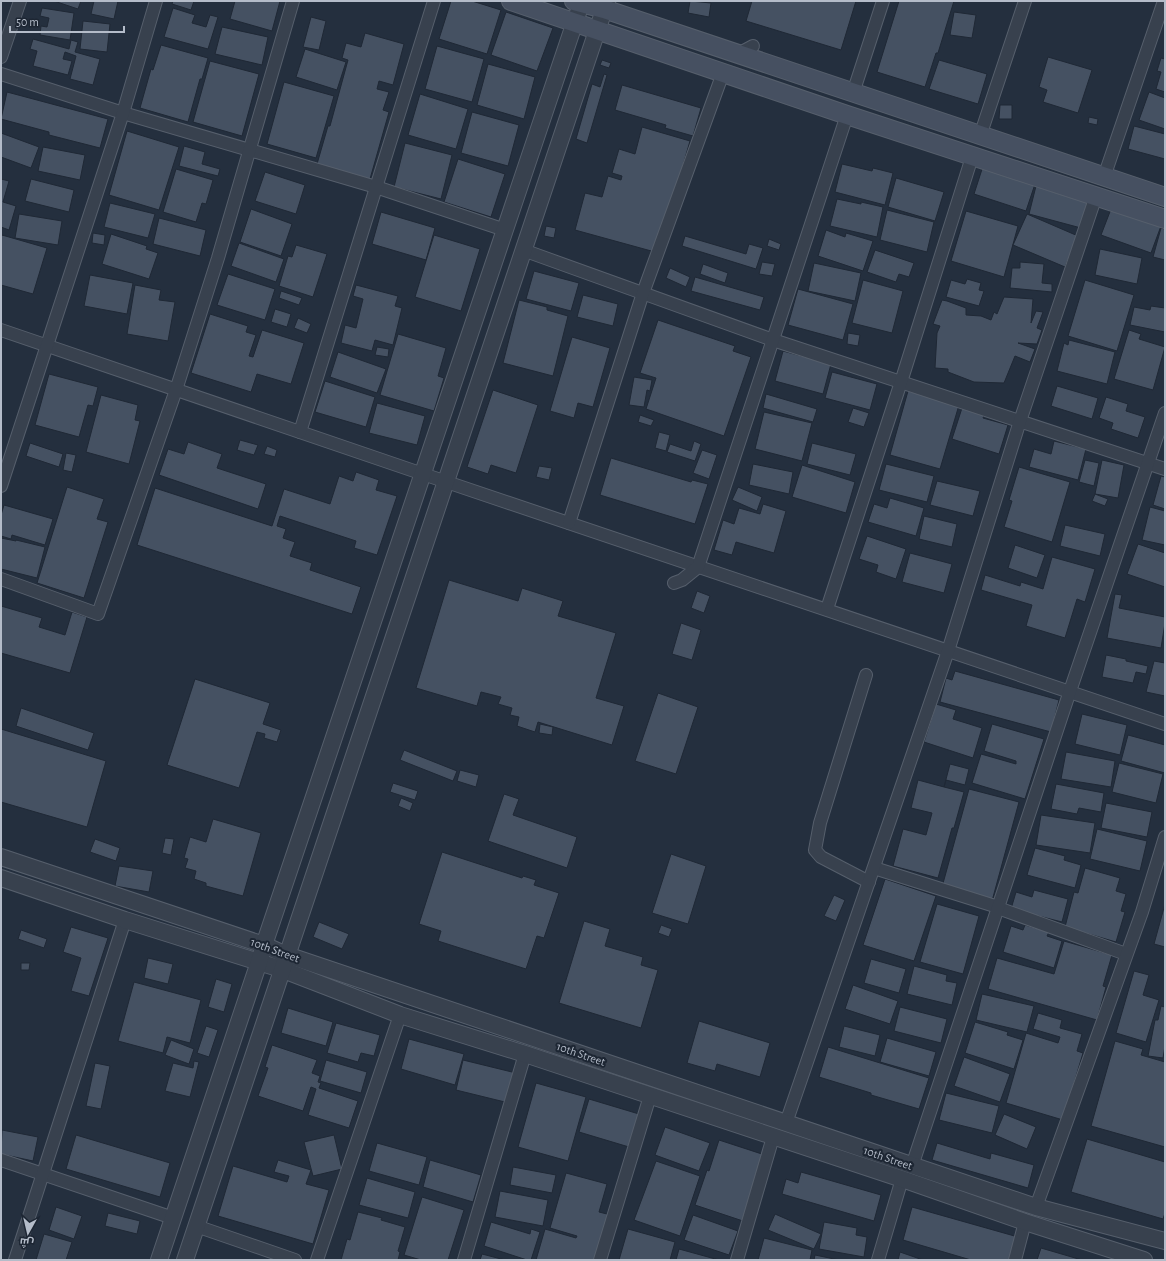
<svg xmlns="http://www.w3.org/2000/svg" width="1166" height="1261" viewBox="0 0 1166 1261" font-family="'Alegreya Sans',Cairo,sans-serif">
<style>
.building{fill:#455162;stroke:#1f2835}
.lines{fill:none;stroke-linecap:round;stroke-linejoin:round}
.minor-casing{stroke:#565f6c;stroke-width:14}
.tertiary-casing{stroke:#565f6c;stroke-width:18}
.secondary-casing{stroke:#565f6c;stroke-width:20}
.minor{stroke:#38414e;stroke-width:12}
.tertiary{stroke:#38414e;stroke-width:16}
.secondary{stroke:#465061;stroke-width:18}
.labels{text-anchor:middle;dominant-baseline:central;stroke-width:4;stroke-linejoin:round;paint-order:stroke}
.street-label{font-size:12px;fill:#b4bcc9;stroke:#1d2633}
</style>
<rect width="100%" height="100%" fill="#242f3e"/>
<g class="building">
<path d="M54 1H81L78 9Z"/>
<path d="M94 1H118L114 19 91 14Z"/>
<path d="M173 1H194L191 10 172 4Z"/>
<path d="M235 1H280L272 31 230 19Z"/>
<path d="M451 1H472L501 10 487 54 439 39Z"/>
<path d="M690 1 711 3 709 17 688 13Z"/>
<path d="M752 1H856L841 50 746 21Z"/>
<path d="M899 1H954L938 53H936L925 87 877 72Z"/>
<path d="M42 8 74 13 70 40 40 35 41 26 47 27 49 18 40 16Z"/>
<path d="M173 8 195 15 192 23 206 27 210 15 218 17 208 49 164 37Z"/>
<path d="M506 12 553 28 537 71 491 55Z"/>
<path d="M954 12 976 15 972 38 950 35Z"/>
<path d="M311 17 326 21 319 50 303 47Z"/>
<path d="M83 21 110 24 107 52 80 49Z"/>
<path d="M222 27 268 37 262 65 215 54Z"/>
<path d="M365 33 404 44 393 85 379 81 377 89 389 92 383 110 389 112 370 179 317 164 328 126H330L348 60 342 58 346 43 361 47Z"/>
<path d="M33 39 69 49 71 40 78 42 75 52 100 59 93 85 70 79 76 56 65 52 63 59 72 61 68 75 33 66 37 51 30 49Z"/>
<path d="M161 45 208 58 202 79H200L188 122 140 108 151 69 153 70Z"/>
<path d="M437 46 484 59 472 102 425 89Z"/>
<path d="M305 49 346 62 337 90 296 77Z"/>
<path d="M1048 57 1092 70 1078 113 1043 102 1047 90 1039 87Z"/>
<path d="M1161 58 1165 59V92L1156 89 1161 72 1157 71Z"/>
<path d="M602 60 611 63 609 68 600 65Z"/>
<path d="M939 60 987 74 978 104 929 89Z"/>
<path d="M210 61 259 74 242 136 193 122Z"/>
<path d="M488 64 535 77 524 119 477 105Z"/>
<path d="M604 74 607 75 587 143 576 139 592 84 600 87Z"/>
<path d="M284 82 334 96 316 158 267 144Z"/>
<path d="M622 85 701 108 693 136 665 128 666 125 615 110Z"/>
<path d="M7 92 108 119 100 148 49 135V132L1 119Z"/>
<path d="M1149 92 1165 98V129L1139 120Z"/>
<path d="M420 94 468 109 456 149 408 135Z"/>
<path d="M1000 105H1012V119H999Z"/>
<path d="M472 112 519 125 508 166 461 153Z"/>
<path d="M1089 117 1098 119 1097 125 1088 123Z"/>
<path d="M1134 126 1165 134V159L1128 149Z"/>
<path d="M642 127 690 141 670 210 655 252 575 230 585 193 602 197 608 176 621 180 622 176 612 173 619 149 635 154Z"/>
<path d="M127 131 179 147 159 210 109 195Z"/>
<path d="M1 133 39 147 31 168 1 157Z"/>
<path d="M405 143 452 155 441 199 394 187Z"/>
<path d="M184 146 205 152 202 164 220 169 218 176 179 166Z"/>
<path d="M43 147 85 155 80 180 38 171Z"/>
<path d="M458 159 505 174 491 217 444 202Z"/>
<path d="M984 163 1036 181 1026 211 974 194Z"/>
<path d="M842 164 872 171 873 168 893 173 885 205 835 192Z"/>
<path d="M176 169 213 180 206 204 202 203 196 222 163 212Z"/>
<path d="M265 172 305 185 296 214 255 201Z"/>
<path d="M896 178 944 192 935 221 888 207Z"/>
<path d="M1 179 9 181 3 202 16 206 9 230 1 227Z"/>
<path d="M31 179 74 190 69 212 25 201Z"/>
<path d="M1037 182 1090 196 1081 228 1029 214Z"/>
<path d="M837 199 861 204V202L883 207 877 237 830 226Z"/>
<path d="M110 203 155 214 148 238 104 227Z"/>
<path d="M251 209 292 224 281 256 240 242Z"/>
<path d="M1111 209 1161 226 1151 253 1101 235Z"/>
<path d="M887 210 934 222 927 252 880 240Z"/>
<path d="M966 211 1018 226 1004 277 951 261Z"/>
<path d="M381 212 435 228 426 260 372 244Z"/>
<path d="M19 214 62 221 58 245 15 238Z"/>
<path d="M1027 214 1078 236 1065 267 1013 245Z"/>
<path d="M159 218 206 230 200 256 153 244Z"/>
<path d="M546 226 556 228 554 238 544 236Z"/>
<path d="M1161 228 1165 229V260L1153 257Z"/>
<path d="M826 230 845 237 846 233 873 241 863 271 818 256Z"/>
<path d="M93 233 105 235 104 245 92 243Z"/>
<path d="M111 234 147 246 146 249 158 253 149 279 102 264Z"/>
<path d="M2 235 47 248 33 294 1 285V238Z"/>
<path d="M434 235 480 249 461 311 415 297Z"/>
<path d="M685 236 746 254 749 244 763 248 756 269 682 246Z"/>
<path d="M769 239 781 244 779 250 767 246Z"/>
<path d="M239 243 284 259 276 282 231 266Z"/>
<path d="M296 245 327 254 313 297 279 286 288 256 292 257Z"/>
<path d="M1100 249 1142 258 1137 284 1095 275Z"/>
<path d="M875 250 914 263 909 277 899 274 896 282 867 272Z"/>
<path d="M762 262 775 264 772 276 759 274Z"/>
<path d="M1020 262 1044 264 1042 283 1052 284V292L1010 288 1012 268H1020Z"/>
<path d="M814 263 861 273 855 301 808 291Z"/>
<path d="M703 264 728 273 725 283 700 274Z"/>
<path d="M670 268 690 277 686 287 666 278Z"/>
<path d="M534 271 579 283 571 311 526 299Z"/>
<path d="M228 274 275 289 265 320 217 305Z"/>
<path d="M90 275 133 283 127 314 84 306Z"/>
<path d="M695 277 764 297 760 310 691 291Z"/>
<path d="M967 279 981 283 979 290 984 291 979 306 946 297 951 280 965 284Z"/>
<path d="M863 280 903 291 892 333 852 323Z"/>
<path d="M1085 280 1134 295 1117 351 1068 336Z"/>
<path d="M135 285 161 290 159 300 175 302 168 341 127 334Z"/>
<path d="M356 285 398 296 395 306 402 308 393 345 375 340 372 351 341 343 345 325 356 328 363 299 353 296Z"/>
<path d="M798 289 853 304 843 340 788 325Z"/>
<path d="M281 291 302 298 299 305 279 298Z"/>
<path d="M583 295 618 304 613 326 577 317Z"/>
<path d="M1004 297 1033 299 1031 323 1036 311 1043 312 1037 328 1042 330 1037 344 1018 343 1035 349 1030 362 1015 356 1004 383 974 382 948 372V369L935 368 937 333 940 326 933 324 942 300 947 301 966 308V315L981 316 991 320 994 312 997 314Z"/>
<path d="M519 300 547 307V310L568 316 553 376 503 363Z"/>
<path d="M1151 306 1165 308V332L1130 325 1134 307 1150 310Z"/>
<path d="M275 309 291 314 287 327 271 322Z"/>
<path d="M210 314 248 326 246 332 256 335 249 356 253 357 262 330 304 343 291 384 257 374 251 392 191 373Z"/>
<path d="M298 318 311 324 307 333 294 328Z"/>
<path d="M658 320 735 346 733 351 751 357 724 436 646 409 656 378 640 373Z"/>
<path d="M1129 330 1141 334 1139 339 1165 347 1153 390 1114 379Z"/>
<path d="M848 333 860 335 858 346 847 344Z"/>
<path d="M398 334 446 348 438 376 444 378 434 411 380 395Z"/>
<path d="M572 337 610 348 593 407 578 403 574 418 550 411Z"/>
<path d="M1069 340 1115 352 1107 384 1057 371 1064 343 1068 345Z"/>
<path d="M377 347 389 349 388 357 375 355Z"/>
<path d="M783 351 831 364 823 394 775 381Z"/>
<path d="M338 352 386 369 377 393 330 377Z"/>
<path d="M832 372 877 384 870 410 825 398Z"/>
<path d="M49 374 98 387 93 406 88 405 79 437 35 425Z"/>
<path d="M634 377 652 380 650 391 647 390 644 407 629 405Z"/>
<path d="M325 381 375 397 366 427 315 412Z"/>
<path d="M1057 386 1098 398 1092 419 1051 406Z"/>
<path d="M493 390 538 405 516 473 491 465 488 474 467 467Z"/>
<path d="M908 391 959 405 940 469 890 455Z"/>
<path d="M766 394 817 409 813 422 763 408Z"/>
<path d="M101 395 138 405 135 420 140 421 129 464 86 452Z"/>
<path d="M1106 397 1128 404 1126 411 1145 417 1138 438 1111 429 1113 423 1099 418Z"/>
<path d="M377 403 425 416 417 445 369 433Z"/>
<path d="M853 408 869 413 864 427 848 422Z"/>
<path d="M962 408 984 415 983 418 1008 425 999 454 952 439Z"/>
<path d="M764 412 812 423 802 461 755 449Z"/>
<path d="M640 415 654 420 651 426 638 422Z"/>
<path d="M659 432 670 435 666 451 655 448Z"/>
<path d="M240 440 258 445 254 455 237 450Z"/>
<path d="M694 441 701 444 695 461 667 452 670 444 691 451Z"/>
<path d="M1054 441 1086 449 1078 480 1029 467 1034 449 1051 454Z"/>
<path d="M188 442 222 454 217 468 266 484 258 509 159 475 168 449 184 454Z"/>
<path d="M30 443 63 454 59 467 26 456Z"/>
<path d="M812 443 856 454 850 475 807 464Z"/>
<path d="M267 446 277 450 275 457 264 454Z"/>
<path d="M702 450 717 455 709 479 693 473Z"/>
<path d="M66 453 76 455 72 472 63 470Z"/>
<path d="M611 458 691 482 692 480 708 484 695 524 600 495Z"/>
<path d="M1085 460 1099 463 1094 486 1079 482Z"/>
<path d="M1102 460 1124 465 1118 498 1095 494Z"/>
<path d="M753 464 793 472 789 494 749 485Z"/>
<path d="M886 464 934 476 927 502 879 490Z"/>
<path d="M802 465 855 482 846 513 792 497Z"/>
<path d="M539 466 552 468 549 480 536 477Z"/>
<path d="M1019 467 1070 482 1052 542 1004 527 1012 501 1009 500Z"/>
<path d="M356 472 379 480 376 490 397 496 377 555 354 548 356 541 280 516 277 526 286 529 283 538 295 542 290 556 312 563 310 570 361 587 352 614 137 545 155 488 272 526 284 489 330 504 339 476 353 481Z"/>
<path d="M1161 476 1165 477V509L1153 505Z"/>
<path d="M937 481 980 491 973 516 930 505Z"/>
<path d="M67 487 104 499 97 519 108 522 84 598 37 583Z"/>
<path d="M738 487 762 497 757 511 732 500Z"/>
<path d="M1095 494 1108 499 1105 506 1092 501Z"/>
<path d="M890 498 924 508 916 536 868 522 874 504 887 508Z"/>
<path d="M763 504 786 511 774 553 736 542 732 555 714 550 723 520 734 524 739 508 760 514Z"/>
<path d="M4 505 53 519 45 545 12 535 11 539 1 536V515Z"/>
<path d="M1150 507 1165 511V545L1142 540Z"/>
<path d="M924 516 957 524 952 547 919 539Z"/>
<path d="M1065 525 1105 534 1100 556 1060 546Z"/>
<path d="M867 536 906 549 896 579 876 572 878 565 859 559Z"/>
<path d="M1 538 16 541V540L45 547 37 578 1 569Z"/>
<path d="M1138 544 1165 553V587L1127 574Z"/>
<path d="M1015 545 1045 555 1037 578 1008 568Z"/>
<path d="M910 553 952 564 944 593 902 582Z"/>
<path d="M1052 557 1095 569 1085 602 1077 599 1065 638 1026 626 1032 605 981 590 985 575 1020 586 1021 582 1043 589Z"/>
<path d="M449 580 518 601 522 588 563 601 558 616 616 633 596 698 624 706 612 745 538 722 535 732 517 726 519 717 510 715 512 708 498 704 501 697 481 692 477 706 416 688Z"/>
<path d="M697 591 710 596 704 613 691 608Z"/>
<path d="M1115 594 1122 595 1119 608 1165 617V623L1161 648 1107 638Z"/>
<path d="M1 606 42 618 39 627 65 635 72 612 87 617 70 673 1 653Z"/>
<path d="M681 623 701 630 692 660 672 654Z"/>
<path d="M1106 655 1126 659V661L1148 666 1146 674 1136 672 1133 683 1102 677Z"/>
<path d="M1154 661 1165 663V696L1146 692Z"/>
<path d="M955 671 1059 700 1051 732 940 702 946 678 952 680Z"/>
<path d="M195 679 270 703 263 724 281 730 277 742 264 738 265 734 257 732 239 788 167 765Z"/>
<path d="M658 693 698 707 676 774 635 761Z"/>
<path d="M936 704 956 710 953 719 982 728 973 758 924 742Z"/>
<path d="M21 708 94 733 88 750 16 726Z"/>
<path d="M1082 714 1127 725 1120 755 1075 744Z"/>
<path d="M540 724 553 727 552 735 539 733Z"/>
<path d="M992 724 1044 739 1025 799 972 783 981 754 1016 764V761L984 751Z"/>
<path d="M1 729 106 761 87 827 1 802Z"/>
<path d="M1128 735 1165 745V773L1121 761Z"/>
<path d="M404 750 457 771 453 781 400 760Z"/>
<path d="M1066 752 1115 761 1111 787 1061 779Z"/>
<path d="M1119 763 1163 774 1156 803 1112 792Z"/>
<path d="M950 764 969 769 965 785 946 780 944 787 964 792 954 828H952L938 878 893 866 903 829 926 835 932 813 911 808 918 780 944 787Z"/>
<path d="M460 770 479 775 476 787 457 781Z"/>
<path d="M393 783 418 791 415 800 390 792Z"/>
<path d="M1056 784 1104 793 1101 812 1079 808 1077 814 1051 809Z"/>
<path d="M969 789 1019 802 992 901 942 887Z"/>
<path d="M504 794 519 799 513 815 577 837 567 868 488 841Z"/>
<path d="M401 798 413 803 410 811 398 806Z"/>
<path d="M1106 803 1152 812 1147 837 1101 828Z"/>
<path d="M1041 815 1095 823 1090 853 1036 845Z"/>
<path d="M213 819 261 833 243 896 206 886V883L194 879 196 871 185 868 188 859 184 858 190 837 206 842Z"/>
<path d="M1097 829 1147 841 1140 871 1090 859Z"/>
<path d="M165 838 174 839 171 855 162 853Z"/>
<path d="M95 839 120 848 116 861 90 852Z"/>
<path d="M1035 848 1065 856 1064 860 1081 865 1075 888 1027 875Z"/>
<path d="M442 852 522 878 523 876 536 880 534 885 559 893 544 938 537 936 526 969 438 941 441 931 419 924Z"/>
<path d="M671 854 706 866 688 924 652 913Z"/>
<path d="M119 866 153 871 149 892 115 886Z"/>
<path d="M1085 868 1120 878 1116 891 1126 894 1121 911 1125 912 1116 942 1065 927 1074 892 1078 893Z"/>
<path d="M885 879 936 896 914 961 863 945Z"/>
<path d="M1034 890 1068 899 1062 922 1011 909 1016 892 1032 897Z"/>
<path d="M834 895 845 900 836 921 824 916Z"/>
<path d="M937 904 979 916 963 974 920 962Z"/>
<path d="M1165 904V947L1154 944Z"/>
<path d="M584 921 610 929 605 946 643 957 641 965 658 970 641 1028 559 1003Z"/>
<path d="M319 922 349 934 342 949 313 937Z"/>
<path d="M661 925 672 929 669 937 658 933Z"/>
<path d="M1025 925 1049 932 1047 936 1062 941 1054 968 1003 952 1011 926 1023 930Z"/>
<path d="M71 927 108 938 89 996 71 991 81 958 63 952Z"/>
<path d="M21 930 47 939 44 948 18 939Z"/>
<path d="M1064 941 1112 955 1103 986 1106 987 1097 1020 988 989 997 958 1054 974Z"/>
<path d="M148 958 173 964 168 984 144 978Z"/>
<path d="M871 959 906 969 899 993 864 983Z"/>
<path d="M21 963H30L29 970H21Z"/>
<path d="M914 966 947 975 946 981 957 983 952 1005 907 994Z"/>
<path d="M1134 971 1149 975 1143 995 1159 1000 1146 1042 1116 1033Z"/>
<path d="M216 979 232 984 224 1012 208 1007Z"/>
<path d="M134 982 201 1000 190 1043 167 1037 163 1053 118 1041Z"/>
<path d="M853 985 898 1001 890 1024 845 1009Z"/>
<path d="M982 994 1034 1006 1027 1032 976 1020Z"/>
<path d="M1161 1006 1165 1007V1046L1163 1058 1148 1056 1155 1020H1158Z"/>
<path d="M900 1007 947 1019 941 1043 894 1031Z"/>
<path d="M288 1008 333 1022 326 1046 281 1033Z"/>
<path d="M1038 1013 1062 1020 1060 1028 1082 1034 1077 1051 1083 1053 1063 1120 1006 1103 1026 1033 1058 1043 1060 1037 1033 1029Z"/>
<path d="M699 1021 770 1043 760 1077 717 1064 715 1071 687 1063Z"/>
<path d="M975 1022 1008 1032 1007 1035 1023 1040 1014 1069 965 1053Z"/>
<path d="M336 1023 380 1035 374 1056 361 1053 358 1062 327 1053Z"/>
<path d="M206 1026 218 1030 209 1057 197 1053Z"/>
<path d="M844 1026 880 1035 875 1056 839 1047Z"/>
<path d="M887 1038 936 1052 929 1076 880 1062Z"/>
<path d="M409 1039 464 1054 455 1085 401 1069Z"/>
<path d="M171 1040 194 1049 189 1064 165 1055Z"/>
<path d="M1115 1041 1143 1049 1141 1055 1165 1062V1147L1091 1126Z"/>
<path d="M272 1045 317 1060 312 1073 320 1076 318 1082 321 1083 319 1088 358 1101 349 1128 308 1115 316 1089 311 1087 303 1111 258 1096 268 1068 265 1067Z"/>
<path d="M828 1047 929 1078 919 1109 871 1095V1093L819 1077Z"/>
<path d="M964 1057 1010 1074 1000 1102 954 1086Z"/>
<path d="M326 1060 367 1072 361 1093 320 1081Z"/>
<path d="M463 1060 516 1073 509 1103 456 1090Z"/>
<path d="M194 1061 199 1062 190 1097 165 1091 173 1063 193 1068Z"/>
<path d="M95 1063 110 1066 101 1109 86 1106Z"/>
<path d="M536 1083 586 1097 568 1161 518 1147Z"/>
<path d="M946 1093 999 1106 992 1133 939 1120Z"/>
<path d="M589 1099 639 1114 629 1147 579 1132Z"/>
<path d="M1004 1114 1036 1127 1027 1149 995 1135Z"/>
<path d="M665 1127 710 1143 699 1171 655 1155Z"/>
<path d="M2 1130 38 1137 33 1161 1 1154Z"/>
<path d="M76 1135 170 1163 160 1197 66 1169Z"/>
<path d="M334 1135 342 1169 313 1176 304 1142Z"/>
<path d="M1087 1139 1165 1162V1213L1163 1219 1071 1192Z"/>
<path d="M719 1140 768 1156 746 1222 695 1205 707 1170 709 1171Z"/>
<path d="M377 1143 427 1157 419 1185 369 1171Z"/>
<path d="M937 1143 990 1159 991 1153 1034 1165 1028 1188 932 1160Z"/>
<path d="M278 1160 311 1170 306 1184 329 1190 313 1244 218 1216 233 1166 287 1182 289 1176 274 1172Z"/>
<path d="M430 1160 481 1175 473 1202 423 1187Z"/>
<path d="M656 1161 700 1176 680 1236 634 1220Z"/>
<path d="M513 1167 556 1175 552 1193 510 1185Z"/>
<path d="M801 1172 881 1195 874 1221 782 1194 786 1179 798 1183Z"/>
<path d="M566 1173 607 1184 599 1212 611 1215 596 1260H536L545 1229 576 1238 577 1236 550 1228Z"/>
<path d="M367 1178 415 1192 408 1218 359 1205Z"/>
<path d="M500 1191 548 1200 543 1226 495 1217Z"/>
<path d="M422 1197 464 1210 448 1260H421L404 1255Z"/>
<path d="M56 1207 82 1216 74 1239 49 1230Z"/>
<path d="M912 1207 1018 1237 1012 1260H971L903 1240Z"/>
<path d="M358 1212 382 1218 381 1220 405 1227 398 1251 400 1252 398 1260H341L347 1239 350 1240Z"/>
<path d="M108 1213 140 1221 137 1234 105 1226Z"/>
<path d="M775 1214 821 1234 814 1249 768 1230Z"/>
<path d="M693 1215 738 1231 729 1255 684 1240Z"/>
<path d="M491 1222 530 1234 531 1229 540 1232 531 1260H527L484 1246Z"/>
<path d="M824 1222 857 1228 856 1235 867 1237 864 1257 819 1249Z"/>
<path d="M628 1229 675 1242 670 1260H619Z"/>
<path d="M44 1234 72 1242 66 1260H36Z"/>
<path d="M764 1238 812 1250 810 1260H758Z"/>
<path d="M1041 1248 1082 1260H1037Z"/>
<path d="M679 1249 719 1260H676Z"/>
<path d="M900 1252 923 1260H898Z"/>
<path d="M482 1254 505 1260H480Z"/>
<path d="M815 1255 839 1260H814Z"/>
</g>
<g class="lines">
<g class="minor-casing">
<g id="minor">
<path d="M738 54 753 46"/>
<path d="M1 57 20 1"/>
<path d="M1 74 123 113 376 187 505 230"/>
<path d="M853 93 883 1"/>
<path d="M980 136 1025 1"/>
<path d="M1104 177 1164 1"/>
<path d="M523 250 773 340 1165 469"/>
<path d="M1 330 423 474 1165 724"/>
<path d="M300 432 434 1"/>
<path d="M1 486 123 113 156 1"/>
<path d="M569 523 643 293 723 73"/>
<path d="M1 579 98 614 176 390 218 258 293 1"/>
<path d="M674 583 682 580 698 567 847 115"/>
<path d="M827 609 901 382 972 157"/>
<path d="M866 675 820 823 815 850 821 857 869 882"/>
<path d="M874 868 998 907"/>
<path d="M998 908 1126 954"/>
<path d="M786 1123 948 651 1020 421 1096 196"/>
<path d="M1 1160 173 1218"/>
<path d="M912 1166 1070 691 1165 413"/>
<path d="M1036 1207 1142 912 1165 837"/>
<path d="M196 1226 295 1260"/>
<path d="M15 1260 125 920"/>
<path d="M317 1260 400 1015"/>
<path d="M464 1260 525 1054"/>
<path d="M600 1260 650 1096"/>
<path d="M737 1260 773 1137"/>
<path d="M878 1260 902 1179"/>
<path d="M1015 1260 1025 1222"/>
</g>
</g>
<g class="tertiary-casing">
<g id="tertiary">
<path d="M1 857 264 945 284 954 1036 1207 1165 1241"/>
<path d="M1 878 125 920 281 969 400 1015 525 1054 902 1179 1025 1222 1144 1260"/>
<path d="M159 1260 259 962 264 945 582 1"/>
<path d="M185 1260 607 1"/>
</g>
</g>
<g class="secondary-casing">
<g id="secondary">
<path d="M511 1 847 115 1165 219"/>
<path d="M574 1 604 9 1165 197"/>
</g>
</g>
<use href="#minor" class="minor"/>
<use href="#tertiary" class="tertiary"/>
<use href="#secondary" class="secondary"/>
</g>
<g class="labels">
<g class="street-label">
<text transform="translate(275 950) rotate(20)">10th Street</text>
<text transform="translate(581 1054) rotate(19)">10th Street</text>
<text transform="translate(888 1158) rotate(19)">10th Street</text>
</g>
</g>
<rect width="1166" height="1261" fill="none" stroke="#b4bcc9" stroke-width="4"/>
<g transform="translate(28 1233) rotate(188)" stroke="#1d2633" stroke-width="3" paint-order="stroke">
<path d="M0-3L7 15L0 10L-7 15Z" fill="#b4bcc9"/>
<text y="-6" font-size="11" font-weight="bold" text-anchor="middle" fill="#b4bcc9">ش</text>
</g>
<path d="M10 26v6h114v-6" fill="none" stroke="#b4bcc9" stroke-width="2"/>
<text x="16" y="26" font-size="12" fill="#b4bcc9" stroke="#1d2633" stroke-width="3" paint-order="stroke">50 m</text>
</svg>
